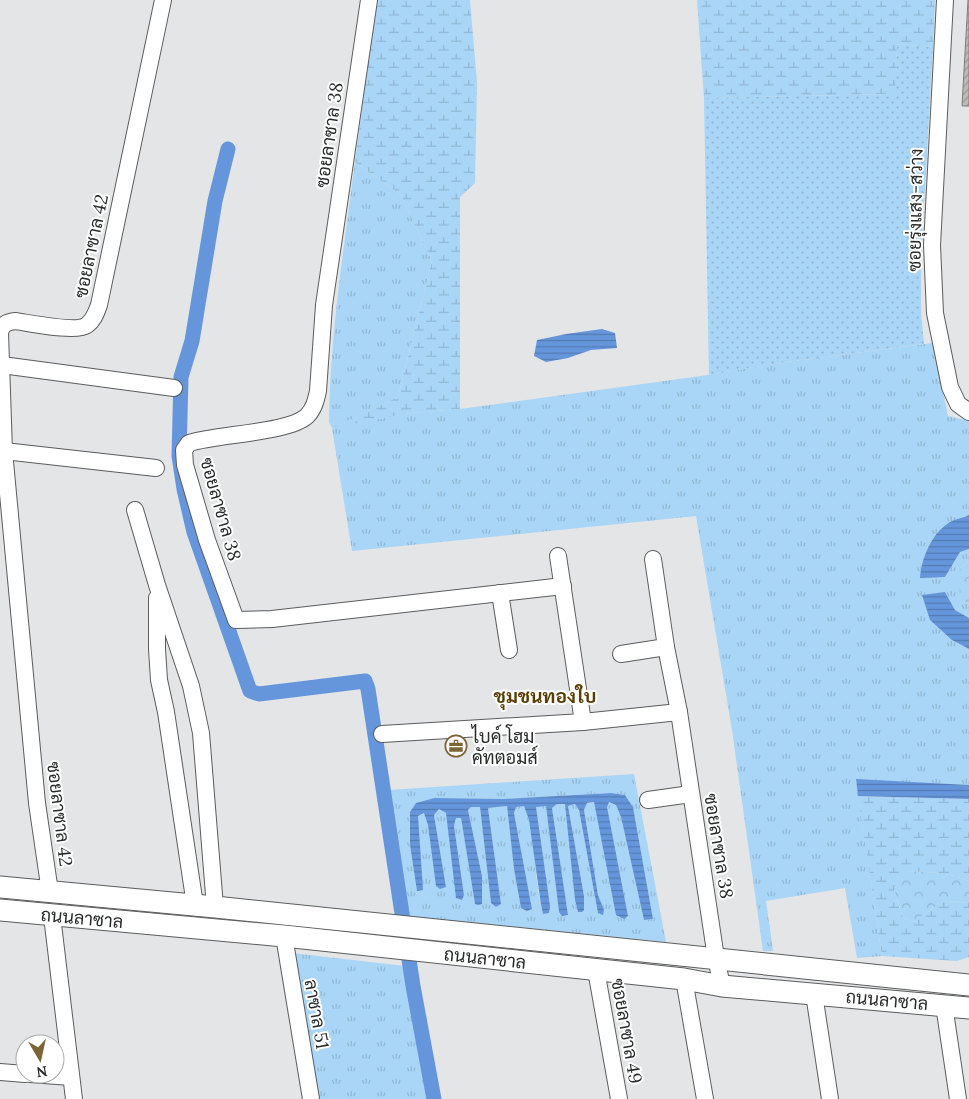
<svg xmlns="http://www.w3.org/2000/svg" width="969" height="1099" viewBox="0 0 969 1099" font-family="Lora,Sarabun,serif">
<style>
.grass{fill:url(#grass-tufts);fill-rule:evenodd}
.forest{fill:url(#forest-crowns)}
.wetland{fill:url(#wetland-marsh)}
.garden{fill:url(#garden-dots)}
.water{fill:url(#water-rules)}
.lines{fill:none;stroke-linecap:round;stroke-linejoin:round}
.canal{stroke:#6596dc;stroke-width:15}
.building{fill:url(#building-hatch);stroke:#7f7e7d}
.minor-casing{stroke:#5b5c5d;stroke-width:18}
.tertiary-casing{stroke:#5b5c5d;stroke-width:23}
.minor{stroke:#fff;stroke-width:16}
.tertiary{stroke:#fff;stroke-width:21}
.labels{text-anchor:middle;dominant-baseline:central;stroke-width:4;stroke-linejoin:round;paint-order:stroke}
.street-label{font-size:18px;fill:#292a2a;stroke:#fff}
.poi-label{font-size:18px;fill:#292a2a;stroke:#fff;text-anchor:start}
.neighbourhood-label{font-size:19px;font-weight:bold;fill:#583e00;stroke:#fff}
</style>
<defs>
<pattern id="grass-tufts" width="24" height="20" patternUnits="userSpaceOnUse" patternTransform="scale(1.25)"><rect width="24" height="20" fill="#a9d5f6"/><path d="M3 7l-1-3M5 7V3M7 7l1-3M15 17l-1-3M17 17v-4M19 17l1-3" fill="none" stroke="#91b7d3"/></pattern>
<pattern id="forest-crowns" width="20" height="18" patternUnits="userSpaceOnUse" patternTransform="scale(1.25)"><rect width="20" height="18" fill="#a9d5f6"/><path d="M2 6a3 3 0 1 1 6 0M12 15a3 3 0 1 1 6 0" fill="none" stroke="#91b7d3"/></pattern>
<pattern id="wetland-marsh" width="20" height="14" patternUnits="userSpaceOnUse" patternTransform="scale(1.25)"><rect width="20" height="14" fill="#a9d5f6"/><path d="M1 5h8M5 5V1M11 12h8M15 12V8" fill="none" stroke="#91b7d3"/></pattern>
<pattern id="garden-dots" width="8" height="8" patternUnits="userSpaceOnUse" patternTransform="scale(1.25)"><rect width="8" height="8" fill="#a9d5f6"/><path d="M2 2h.1M6 6h.1" fill="none" stroke="#91b7d3" stroke-width="1.8" stroke-linecap="round"/></pattern>
<pattern id="water-rules" width="6" height="5" patternUnits="userSpaceOnUse" patternTransform="scale(1.25)"><rect width="6" height="5" fill="#6596dc"/><path d="M0 2.5h6" fill="none" stroke="#537bb3"/></pattern>
<pattern id="building-hatch" width="6" height="6" patternUnits="userSpaceOnUse" patternTransform="scale(1.25)"><rect width="6" height="6" fill="#bcbbba"/><path d="M-1 1l2-2M0 6l6-6M5 7l2-2" fill="none" stroke="#999897"/></pattern>
</defs>
<rect width="100%" height="100%" fill="#e3e5e6"/>
<g class="grass">
<path d="M355 162 401 195 432 261 398 397 335 427 411 413 460 409 708 375 779 363 933 343 948 416 969 421V515L950 522 945 577 960 552 969 549V560L959 570 964 602 969 605V618L955 610 945 592 952 640 969 649V785L856 780 882 956 857 958 845 888 766 901 773 951H763L732 730 696 516 352 551 332 428 329 422C330 334 344 248 355 162Z"/>
<path d="M634 774 666 942 408 916 389 790ZM611 793 625 795 633 807 653 919 644 920 621 817 616 804 608 802 606 807 628 916 624 918 594 802 587 803 584 810 598 895 604 910 598 912 579 810 575 804 568 806 584 896V910L578 912 575 900 566 804H557L552 808 568 915 563 916 559 912 546 805 535 807 550 906 543 914C534 879 536 840 525 806H516L514 813 532 909 528 910 521 907 514 869 507 806 488 808 501 904 496 907 491 903 480 807H471L468 810 482 876 478 905 475 903 461 818H456L454 826 464 895 461 900 446 813 439 809 434 815 446 887 425 813 418 816 417 890 410 845 417 803 434 798 503 799Z"/>
<path d="M292 953 405 966 429 1099H318Z"/>
</g>
<g class="forest">
<path d="M969 560V605C957 598 959 582 959 570Z"/>
<path d="M906 871C928 872 949 872 969 881V903L943 901 914 922 903 918 894 890Z"/>
</g>
<g class="wetland">
<path d="M376 0H470L477 83 475 183 460 197V409L411 413 332 428 398 397 432 261 401 195 355 162Z"/>
<path d="M697 0H935L933 47 897 44 896 94 704 98Z"/>
<path d="M858 796 969 799V881C949 872 928 872 907 871L894 890 903 918 914 922 943 901 969 903V957L957 961 882 956Z"/>
</g>
<path class="garden" d="M897 44 933 47 921 258V313L924 344 779 363 709 375 704 98 895 94Z"/>
<g class="water">
<path d="M602 329 615 333 617 348 591 350 568 358 546 362 534 356 537 340 566 334Z"/>
<path d="M969 515V549L960 552 945 577 920 578C922 557 931 534 950 522 955 519 963 518 969 515Z"/>
<path d="M945 592 955 610 969 618V649L952 640 930 620 922 595Z"/>
<path d="M856 779 969 785V799L858 796Z"/>
<path d="M611 793 625 795 633 807 653 919 644 920 621 817 616 805 609 802 607 807 628 916 624 919 616 915 594 802 587 803 584 810 598 895 604 910 603 915 598 913 579 810 575 804 568 806 584 896V910L582 912H578L575 900 565 804H557L552 808 568 915 562 916 559 912 546 806 536 807 550 906 549 913 543 914 541 905 529 820 524 806 516 807 514 813 532 909 527 911 521 908 514 869 507 806 488 808 501 904 496 907 491 903 480 807H471L468 810 482 876V904L478 905 475 904 461 818H456L454 826 464 895 462 900 456 898 446 813 439 809 434 815 446 887 440 889 436 886 428 825 424 813 418 816 423 890 417 891 410 845V812L416 803 434 798 503 799Z"/>
</g>
<g class="lines">
<path class="canal" d="M228 149 215 201 192 341 181 377 179 456 184 489 194 532 250 691 259 694 365 681 368 689 413 986 434 1099"/>
</g>
<path class="building" d="M968 0H969V106H962Z"/>
<g class="lines">
<g class="minor-casing">
<g id="minor">
<path d="M369 0 324 305 318 391C316 400 314 409 307 416 289 433 217 434 189 443L184 450 185 465 207 540 236 620 272 619 563 586"/>
<path d="M945 0 932 245 935 313 950 387 958 404 969 412"/>
<path d="M2 365 174 388"/>
<path d="M4 451 156 468"/>
<path d="M135 510 157 585 191 686 201 733 215 907"/>
<path d="M558 556 583 722"/>
<path d="M653 559 666 647 679 712 716 958 722 986"/>
<path d="M500 593 509 650"/>
<path d="M157 598V649L159 680 166 712 195 905"/>
<path d="M621 654 666 647"/>
<path d="M382 734 583 722 679 712"/>
<path d="M648 800 691 794"/>
<path d="M50 892 37 803 4 451 0 333C2 324 7 322 15 321 30 323 77 333 87 325 94 320 96 313 99 305L163 0"/>
<path d="M52 916 74 1099"/>
<path d="M284 936 311 1099"/>
<path d="M596 970 619 1099"/>
<path d="M684 979 705 1099"/>
<path d="M814 994 830 1099"/>
<path d="M944 1005 958 1099"/>
<path d="M0 1072 25 1074"/>
<path d="M30 1074 71 1077"/>
</g>
</g>
<g class="tertiary-casing">
<g id="tertiary">
<path d="M0 887 215 907 969 985"/>
<path d="M0 910 284 936 684 979 722 986 969 1008"/>
</g>
</g>
<use href="#minor" class="minor"/>
<use href="#tertiary" class="tertiary"/>
</g>
<defs>
<g id="office-ring" transform="scale(1.125)"><circle r="9.5" fill="#fff" stroke="#7d6435" stroke-width="1.5"/><path d="M-6-3h4V-5.5h4V-3h4V5H-6ZM-1-4.5V-3h2v-1.5ZM-6 0V1H6V0Z" fill="#7d6435"/></g>
</defs>
<g fill-rule="evenodd">
<use href="#office-ring" x="456" y="746"/>
</g>
<g class="labels">
<g class="street-label">
<text transform="translate(329 135) rotate(-82)">ซอยลาซาล 38</text>
<text transform="translate(915 210) rotate(-89)">ซอยรุ่งแสง-สว่าง</text>
<text transform="translate(91 246) rotate(-78)">ซอยลาซาล 42</text>
<text transform="translate(221 509) rotate(74)">ซอยลาซาล 38</text>
<text transform="translate(60 814) rotate(83)">ซอยลาซาล 42</text>
<text transform="translate(719 846) rotate(81)">ซอยลาซาล 38</text>
<text transform="translate(82 918) rotate(5)">ถนนลาซาล</text>
<text transform="translate(485 958) rotate(6)">ถนนลาซาล</text>
<text transform="translate(887 1000) rotate(5)">ถนนลาซาล</text>
<text transform="translate(317 1014) rotate(80)">ลาซาล 51</text>
<text transform="translate(627 1031) rotate(80)">ซอยลาซาล 49</text>
</g>
<g class="poi-label">
<text x="472" y="736">ไบค์ โฮม<tspan x="472" dy="21">คัทตอมส์</tspan></text>
</g>
<g class="neighbourhood-label">
<text x="545" y="696">ชุมชนทองใบ</text>
</g>
</g>
<g transform="translate(40 1059) rotate(171)"><circle r="24" fill="#ffffff" stroke="#a9aaaa"/>
<path d="M0-4L9 19L0 12L-9 19Z" fill="#7d6435"/>
<text y="-8" font-size="14" font-weight="bold" text-anchor="middle" fill="#292a2a">N</text>
</g>
</svg>
